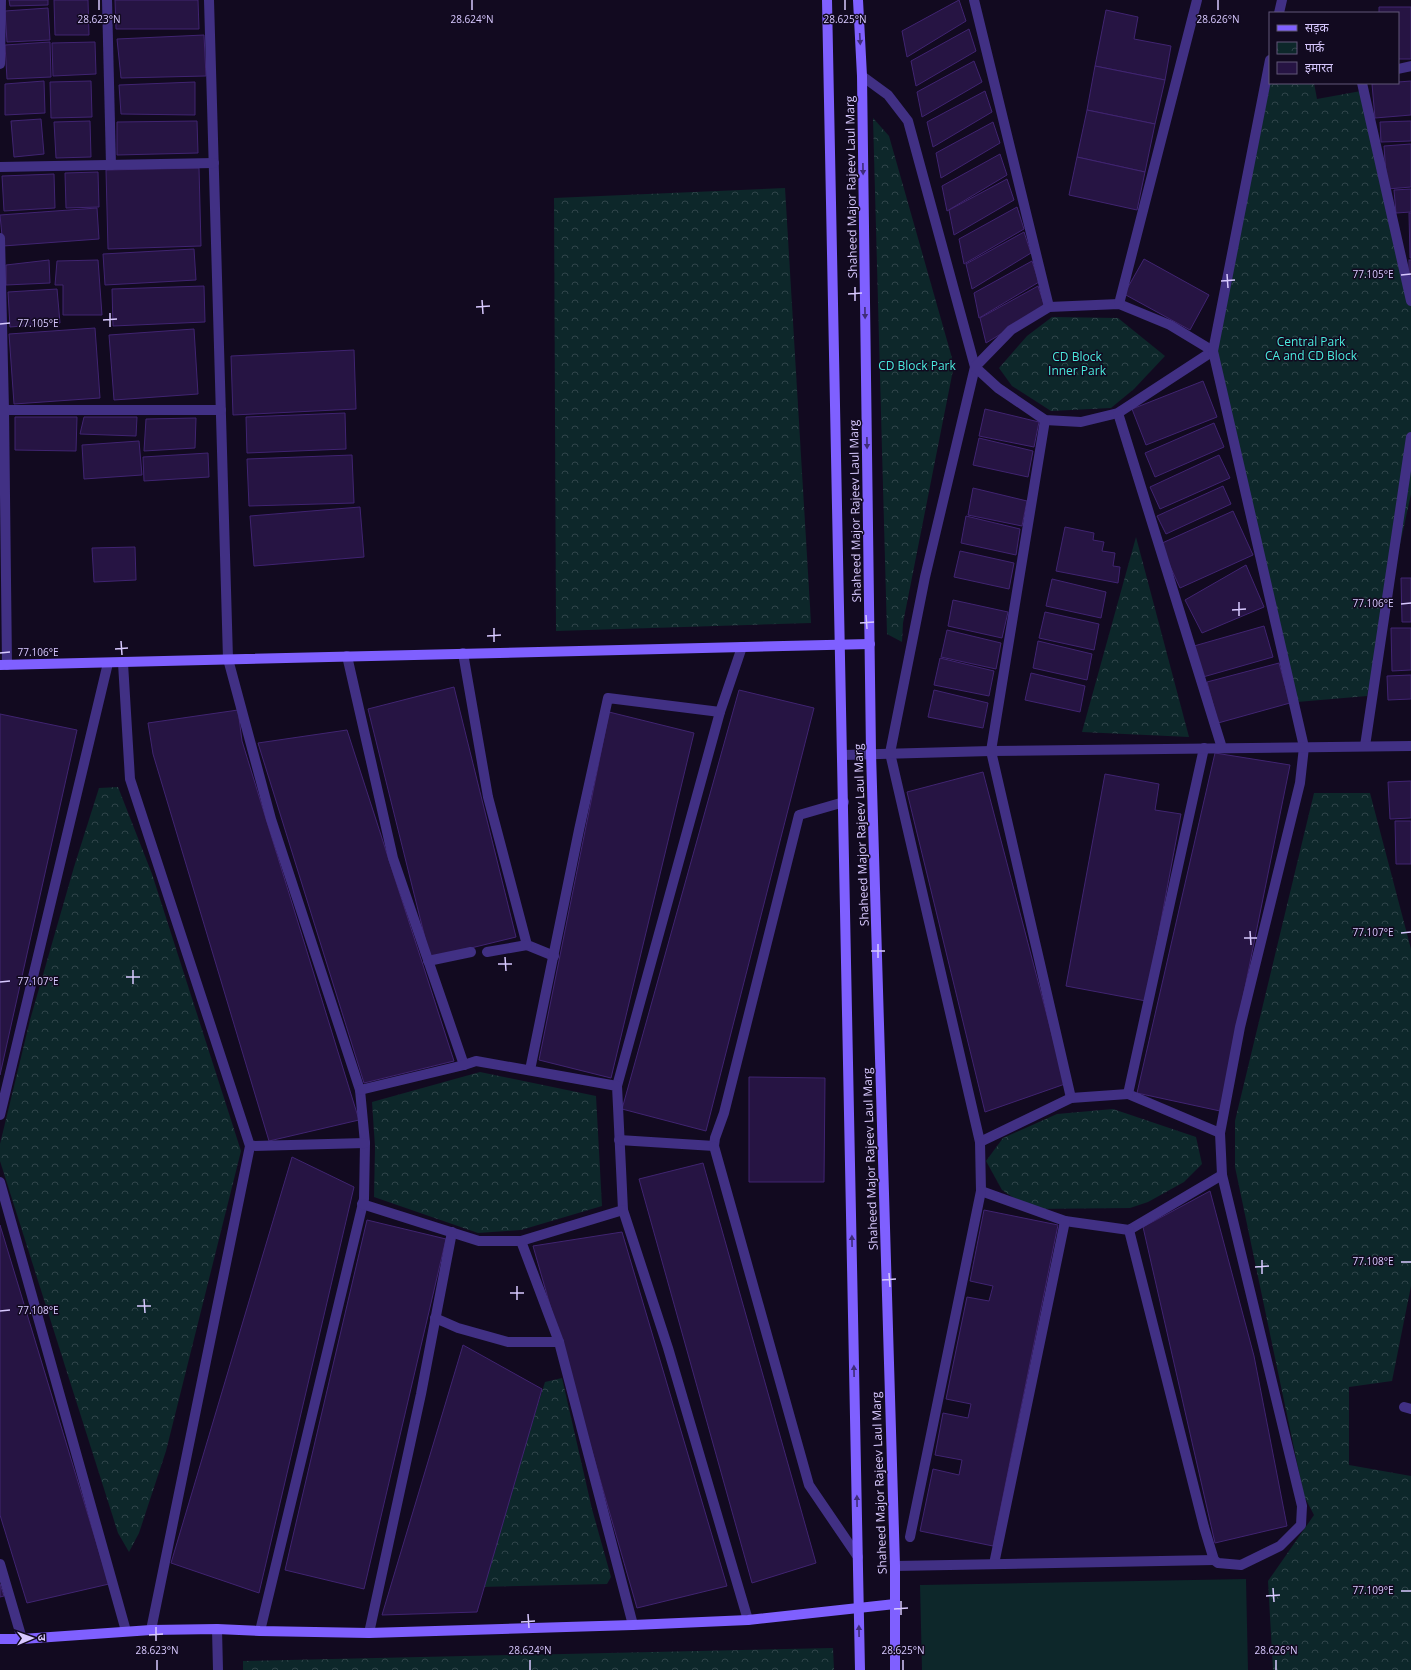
<svg xmlns="http://www.w3.org/2000/svg" width="1411" height="1670" viewBox="0 0 1411 1670" font-family="'Open Sans','Noto Sans Devanagari',sans-serif">
<style>
.park{fill:url(#park-crowns)}
.garden{fill:#0d272a}
.building{fill:#261443;stroke:#402471}
.lines{fill:none;stroke-linecap:round;stroke-linejoin:round}
.street{stroke:#413084;stroke-width:10}
.secondary{stroke:#7f60ff;stroke-width:10}
.oneway{fill:#3e2c79}
.ticks{fill:none;stroke:#d8c9ff;stroke-width:1.5}
.labels{text-anchor:middle;dominant-baseline:central;stroke-width:3;stroke-linejoin:round;paint-order:stroke}
.street-label{font-size:12px;fill:#d8c9ff;stroke:#120a20}
.park-label{font-size:12px;fill:#4aebdd;stroke:#120a20}
.ticks-label{font-size:10px;text-anchor:middle;fill:#d8c9ff;stroke:#120a20;stroke-width:3;stroke-linejoin:round;paint-order:stroke}
</style>
<defs>
<pattern id="park-crowns" width="20" height="18" patternUnits="userSpaceOnUse"><rect width="20" height="18" fill="#0d272a"/><path d="M2 6a3 3 0 1 1 6 0M12 15a3 3 0 1 1 6 0" fill="none" stroke="#30454a"/></pattern>
</defs>
<rect width="100%" height="100%" fill="#120a20"/>
<g class="park">
<path d="M1270 83H1314L1317 99 1361 91 1411 284V494L1367 696 1297 702 1209 350Z"/>
<path d="M873 118 889 136 954 365 903 623 902 642 887 634Z"/>
<path d="M785 188 811 623 556 631 554 198Z"/>
<path d="M1052 317 1118 318 1165 356 1134 389 1111 408 1051 411 1012 386 999 368 1027 336Z"/>
<path d="M1136 537 1189 737 1082 732Z"/>
<path d="M118 787 152 874 241 1151 166 1451 139 1533 129 1552 118 1533 0 1161V1144L30 1020 74 867 99 788Z"/>
<path d="M1314 793H1370L1411 949V1286L1392 1381 1349 1387V1465L1411 1476V1670H1273L1268 1581 1314 1515 1304 1496 1235 1167V1121Z"/>
<path d="M480 1072 596 1096 602 1206 521 1230 478 1233 374 1197 375 1147 372 1102Z"/>
<path d="M1113 1109 1196 1137 1202 1164 1184 1182 1148 1202 1130 1208 1030 1209 1002 1190 986 1161 1003 1138 1057 1114Z"/>
<path d="M562 1378 592 1509 611 1577 607 1584 480 1587 545 1382Z"/>
<path d="M833 1648 834 1670H243V1661Z"/>
</g>
<path class="garden" d="M1246 1579 1248 1670H922L920 1585Z"/>
<g class="building">
<path d="M9 0H48V5L10 6Z"/>
<path d="M54 0H88L89 35H55Z"/>
<path d="M115 0H198L199 29H116Z"/>
<path d="M959 0 966 21 907 57 902 31Z"/>
<path d="M1379 7H1411V59H1398V13H1379Z"/>
<path d="M48 8 50 40 7 42 5 11Z"/>
<path d="M1106 10 1138 17 1134 39 1171 46 1165 80 1095 66Z"/>
<path d="M969 29 976 51 916 86 911 61Z"/>
<path d="M204 35 206 76 121 78 117 39Z"/>
<path d="M50 42 51 77 7 79 5 45Z"/>
<path d="M95 42 96 74 53 76 52 43Z"/>
<path d="M974 61 982 82 922 117 917 92Z"/>
<path d="M1095 66 1165 80 1155 124 1087 110Z"/>
<path d="M44 81 45 113 5 115V84Z"/>
<path d="M91 81 92 117 51 118 50 82Z"/>
<path d="M1411 81V115L1375 118 1372 84Z"/>
<path d="M195 82V115L121 114 119 85Z"/>
<path d="M985 91 992 112 933 147 927 122Z"/>
<path d="M1087 110 1155 124 1145 172 1077 157Z"/>
<path d="M41 119 44 154 14 157 11 121Z"/>
<path d="M90 121 91 157 56 158 54 122Z"/>
<path d="M197 121 198 153 117 155V122Z"/>
<path d="M1411 121V141L1381 142 1380 122Z"/>
<path d="M993 122 1000 143 941 178 936 153Z"/>
<path d="M1411 144V187L1387 189 1384 146Z"/>
<path d="M1000 154 1007 175 947 211 942 186Z"/>
<path d="M1077 157 1145 172 1137 210 1069 195Z"/>
<path d="M199 168 201 246 108 249 106 170Z"/>
<path d="M98 172 99 207 66 208 65 173Z"/>
<path d="M54 174 55 208 4 211 2 176Z"/>
<path d="M1007 179 1014 200 954 235 949 210Z"/>
<path d="M1411 189V212L1396 213 1394 190Z"/>
<path d="M1017 207 1024 229 964 264 959 239Z"/>
<path d="M97 208 99 239 3 246 0 215Z"/>
<path d="M1409 213H1411V258H1410Z"/>
<path d="M1024 232 1031 253 972 289 966 264Z"/>
<path d="M194 249 196 280 105 285 103 254Z"/>
<path d="M1144 259 1209 295 1190 330 1124 294Z"/>
<path d="M49 260 50 283 6 285V265Z"/>
<path d="M98 260 102 315H63V285H55L57 261Z"/>
<rect x="1409" y="260" width="2" height="18"/>
<path d="M1032 261 1039 282 979 318 974 293Z"/>
<path d="M204 286 205 322 113 326 112 289Z"/>
<path d="M1038 286 1045 307 986 343 980 318Z"/>
<path d="M57 289 60 323 10 327 8 292Z"/>
<path d="M95 328 100 398 14 404 9 334Z"/>
<path d="M194 329 198 394 114 400 109 335Z"/>
<path d="M354 350 356 409 233 415 231 356Z"/>
<path d="M1203 381 1217 417 1146 445 1132 409Z"/>
<path d="M985 409 1039 422 1034 447 979 436Z"/>
<path d="M345 413 346 449 247 453 246 417Z"/>
<path d="M15 417H77L76 451 15 450Z"/>
<path d="M84 417H137L136 436 80 434Z"/>
<path d="M196 418 195 448 144 451 146 419Z"/>
<path d="M1214 423 1224 447 1155 477 1145 453Z"/>
<path d="M979 438 1033 451 1028 477 973 465Z"/>
<path d="M139 441 142 475 84 479 82 445Z"/>
<path d="M208 453 209 477 144 481 143 457Z"/>
<path d="M352 455 354 503 249 506 247 459Z"/>
<path d="M1219 455 1230 478 1160 509 1150 487Z"/>
<path d="M1223 486 1231 504 1166 534 1157 516Z"/>
<path d="M973 488 1027 501 1022 526 968 515Z"/>
<path d="M360 507 364 557 254 566 250 516Z"/>
<path d="M1233 511 1253 555 1180 588 1160 544Z"/>
<path d="M966 516 1020 529 1016 555 961 543Z"/>
<path d="M1065 527 1094 533 1093 540 1104 542 1102 551 1115 553 1113 566 1120 567 1118 583 1056 571Z"/>
<path d="M135 547 136 580 94 582 92 548Z"/>
<path d="M960 551 1014 563 1009 589 954 577Z"/>
<path d="M1246 565 1264 607 1202 633 1185 600Z"/>
<path d="M1401 578H1411V622H1402Z"/>
<path d="M1052 579 1106 592 1101 618 1046 606Z"/>
<path d="M953 600 1008 612 1002 638 948 626Z"/>
<path d="M1045 612 1099 624 1094 650 1039 638Z"/>
<path d="M1264 626 1273 657 1203 677 1194 646Z"/>
<path d="M1391 628H1411V670L1392 671Z"/>
<path d="M947 630 1001 643 996 669 941 657Z"/>
<path d="M1038 641 1092 654 1087 680 1033 668Z"/>
<path d="M940 658 994 671 989 696 934 685Z"/>
<path d="M1279 663 1290 703 1218 723 1207 682Z"/>
<path d="M1031 673 1085 686 1080 712 1025 700Z"/>
<path d="M1411 675V699L1388 700 1387 676Z"/>
<path d="M454 687 516 937 430 958 368 709Z"/>
<path d="M739 690 814 708 706 1131 622 1109Z"/>
<path d="M934 690 988 703 983 728 928 717Z"/>
<path d="M238 710 242 741 359 1120 269 1141 153 754 148 723Z"/>
<path d="M609 712 694 733 611 1078 539 1060Z"/>
<path d="M0 714 77 730 0 1075Z"/>
<path d="M347 730 454 1061 364 1083 258 743Z"/>
<path d="M1215 753 1290 765 1220 1111 1137 1093Z"/>
<path d="M983 772 1065 1084 985 1112 907 792Z"/>
<path d="M1105 774 1159 784 1155 810 1181 814 1146 1001 1066 986Z"/>
<path d="M1411 781V818L1390 819 1388 782Z"/>
<path d="M1395 821H1411V864H1396Z"/>
<path d="M749 1077 825 1078 824 1182H749Z"/>
<path d="M292 1157 354 1187 259 1593 171 1563Z"/>
<path d="M703 1163 816 1563 752 1583 639 1179Z"/>
<path d="M1210 1191 1254 1356 1287 1526 1215 1543 1143 1227Z"/>
<path d="M984 1210 1058 1225 993 1546 920 1531 933 1469 959 1475 962 1460 935 1455 943 1413 968 1418 971 1404 946 1399 967 1297 989 1301 993 1286 970 1281Z"/>
<path d="M367 1220 446 1239 364 1589 285 1570Z"/>
<path d="M0 1225 109 1584 27 1603 0 1515Z"/>
<path d="M622 1232 727 1586 637 1608 533 1246Z"/>
<path d="M463 1345 542 1389 477 1612 382 1615Z"/>
<path d="M0 1584 4 1596 0 1597Z"/>
</g>
<g class="lines">
<g class="street">
<path d="M107 0 111 165"/>
<path d="M209 0 228 659 271 819 360 1090 365 1143 364 1199 260 1631"/>
<path d="M974 0 1049 307"/>
<path d="M1279 13 1282 0"/>
<path d="M0 64 1 0"/>
<path d="M1398 69 1411 66"/>
<path d="M862 76 888 95 908 121 975 367 925 577 890 753 980 1142 981 1191 1065 1221 1129 1230 1222 1175"/>
<path d="M1362 83 1411 301"/>
<path d="M0 167 214 163"/>
<path d="M0 238 4 410H221"/>
<path d="M1119 304 1170 325 1213 351 1118 413 1081 422 1045 420 998 388 975 367 1011 330 1049 307Z"/>
<path d="M1119 304 1197 0"/>
<path d="M0 410H4L7 665"/>
<path d="M1118 413 1222 748"/>
<path d="M1045 420 991 751 1071 1098"/>
<path d="M463 653 488 797 527 945 554 956"/>
<path d="M347 656 393 858 464 1065"/>
<path d="M123 663 130 779 250 1146 151 1630"/>
<path d="M1365 746 1411 437"/>
<path d="M1204 748 1128 1094 1220 1133 1240 1027 1300 783 1304 747 1213 351 1270 60"/>
<path d="M843 755 991 751 1411 746"/>
<path d="M487 952 527 945"/>
<path d="M428 961 471 952"/>
<path d="M530 1070 579 830 608 698 720 712"/>
<path d="M617 1086 720 712 742 647"/>
<path d="M360 1090 464 1065 476 1061 617 1086 623 1210 521 1241H479L362 1204"/>
<path d="M0 1115 108 663"/>
<path d="M619 1140 714 1146 715 1138 724 1113 799 815 844 802"/>
<path d="M980 1142 1071 1098 1128 1094"/>
<path d="M250 1146 365 1143"/>
<path d="M714 1146 809 1485 858 1557"/>
<path d="M0 1182 126 1631"/>
<path d="M623 1210 668 1348 748 1620"/>
<path d="M1129 1230 1204 1527 1214 1560 1218 1563 1241 1565 1280 1546 1301 1525 1302 1506 1222 1175 1220 1133"/>
<path d="M521 1241 559 1342 633 1625"/>
<path d="M435 1318 458 1328 508 1342H559"/>
<path d="M1404 1407 1411 1409"/>
<path d="M910 1537 981 1191"/>
<path d="M0 1564 22 1639"/>
<path d="M994 1564 1065 1221"/>
<path d="M895 1566 1214 1560"/>
<path d="M217 1629 218 1670"/>
<path d="M369 1633 421 1394 452 1232"/>
</g>
<g class="secondary">
<path d="M827 0 860 1670"/>
<path d="M858 0 862 76 871 753 895 1566V1670"/>
<path d="M0 665 870 644"/>
<path d="M0 1639H22L151 1630 217 1629 260 1631 369 1633 633 1625 748 1620 895 1604"/>
</g>
</g>
<defs><path id="oneway-solid" d="M-6-.8H1V-3.2L6.5 0L1 3.2V.8H-6Z"/></defs>
<g class="oneway">
<use href="#oneway-solid" transform="translate(860 39) rotate(87)"/>
<use href="#oneway-solid" transform="translate(863 169) rotate(89)"/>
<use href="#oneway-solid" transform="translate(865 313) rotate(89)"/>
<use href="#oneway-solid" transform="translate(867 443) rotate(89)"/>
<use href="#oneway-solid" transform="translate(852 1241) rotate(-91)"/>
<use href="#oneway-solid" transform="translate(854 1371) rotate(-91)"/>
<use href="#oneway-solid" transform="translate(857 1501) rotate(-91)"/>
<use href="#oneway-solid" transform="translate(859 1631) rotate(-91)"/>
</g>
<path class="ticks" d="M99 0V10M472 0V10M845 0V10M1218 0V10M1227 274 1228 288M1401 275 1411 274M1221 281 1235 280M855 287V301M848 294 862 293M482 300 483 314M476 307 490 306M110 313V327M103 320 117 319M0 324 10 323M1239 602V616M1401 604 1411 603M1232 610 1246 609M866 615 867 629M860 623 874 622M494 628V642M487 636 501 635M121 641 122 655M115 649 128 648M0 653 10 652M1250 931 1251 945M1401 933 1411 932M1244 938H1257M878 944V958M871 951H885M505 957 506 971M498 964H512M133 970V984M126 977H140M0 982 10 981M1262 1260V1274M1401 1262H1411M1255 1267 1269 1266M889 1273 890 1287M882 1280 896 1279M517 1286V1300M510 1293H524M144 1299 145 1313M137 1306H151M0 1311 10 1310M1273 1588 1274 1602M1401 1591H1411M1266 1596 1280 1595M901 1601V1615M894 1609 908 1608M528 1614 529 1628M521 1622 535 1621M156 1627V1641M149 1635 163 1634M157 1660V1670M530 1660V1670M903 1660V1670M1276 1660V1670"/>
<g class="labels">
<g class="street-label">
<text transform="translate(851 187) rotate(-91)">Shaheed Major Rajeev Laul Marg</text>
<text transform="translate(855 511) rotate(-91)">Shaheed Major Rajeev Laul Marg</text>
<text transform="translate(861 835) rotate(-92)">Shaheed Major Rajeev Laul Marg</text>
<text transform="translate(870 1159) rotate(-92)">Shaheed Major Rajeev Laul Marg</text>
<text transform="translate(879 1483) rotate(-92)">Shaheed Major Rajeev Laul Marg</text>
</g>
<g class="park-label">
<text x="1311" y="341">Central Park<tspan x="1311" dy="14">CA and CD Block</tspan></text>
<text x="1077" y="356">CD Block<tspan x="1077" dy="14">Inner Park</tspan></text>
<text x="917" y="365">CD Block Park</text>
</g>
</g>
<g class="ticks-label">
<text x="99" y="23">28.623°N</text>
<text x="472" y="23">28.624°N</text>
<text x="845" y="23">28.625°N</text>
<text x="1218" y="23">28.626°N</text>
<text x="1373" y="278">77.105°E</text>
<text x="38" y="327">77.105°E</text>
<text x="1373" y="607">77.106°E</text>
<text x="38" y="656">77.106°E</text>
<text x="1373" y="936">77.107°E</text>
<text x="38" y="985">77.107°E</text>
<text x="1373" y="1265">77.108°E</text>
<text x="38" y="1314">77.108°E</text>
<text x="1373" y="1594">77.109°E</text>
<text x="157" y="1654">28.623°N</text>
<text x="530" y="1654">28.624°N</text>
<text x="903" y="1654">28.625°N</text>
<text x="1276" y="1654">28.626°N</text>
</g>
<rect x="1269" y="12" width="130" height="72" fill="#120a20" stroke="#615679"/>
<rect x="1277" y="25" width="20" height="6" fill="#7f60ff" stroke="#615679"/>
<text x="1305" y="32" font-size="12" fill="#d8c9ff">सड़क</text>
<rect x="1277" y="42" width="20" height="12" fill="url(#park-crowns)" stroke="#615679"/>
<text x="1305" y="52" font-size="12" fill="#d8c9ff">पार्क</text>
<rect x="1277" y="62" width="20" height="12" fill="#261443" stroke="#615679"/>
<text x="1305" y="72" font-size="12" fill="#d8c9ff">इमारत</text>
<g transform="translate(32 1638) rotate(88)" stroke="#120a20" stroke-width="3" paint-order="stroke">
<path d="M0-3L7 15L0 10L-7 15Z" fill="#d8c9ff"/>
<text y="-6" font-size="11" font-weight="bold" text-anchor="middle" fill="#d8c9ff">उ</text>
</g>
</svg>
